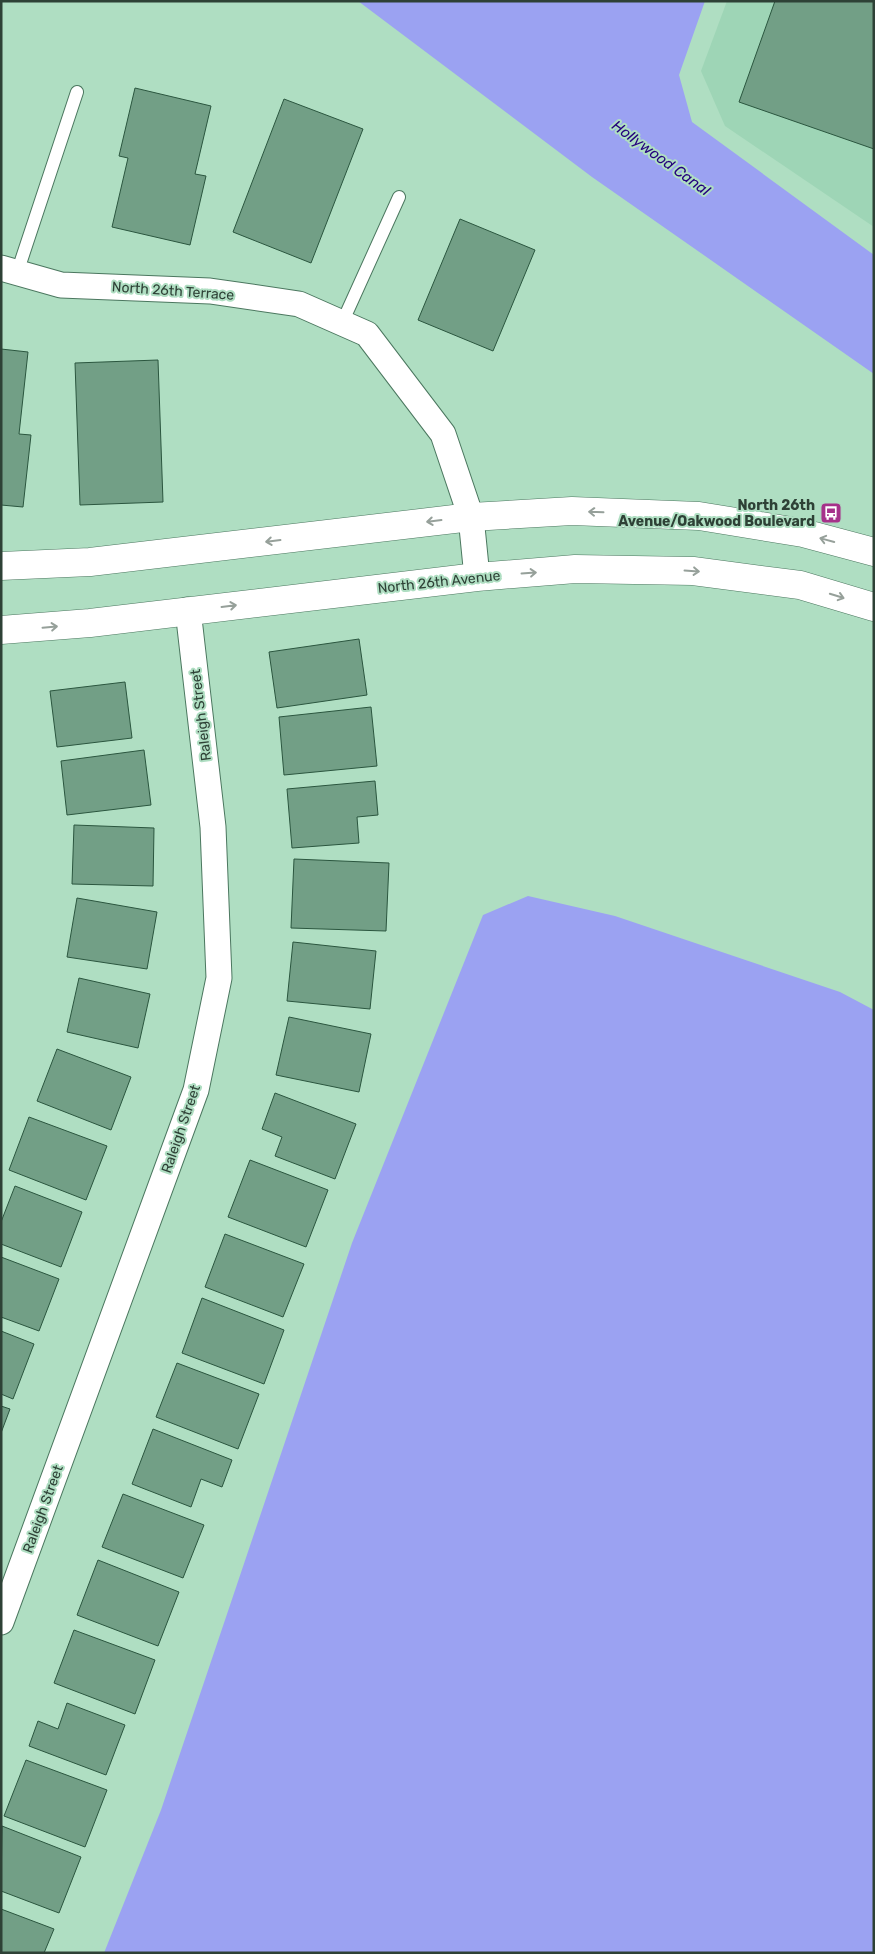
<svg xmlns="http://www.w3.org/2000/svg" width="875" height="1954" viewBox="0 0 875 1954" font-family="Rubik,sans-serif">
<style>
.built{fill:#9ed5b6}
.water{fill:#9ba2f2}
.building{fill:#729f86;stroke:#2b563f}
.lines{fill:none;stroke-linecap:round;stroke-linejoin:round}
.lane-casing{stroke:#4b775f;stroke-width:14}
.street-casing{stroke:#4b775f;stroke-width:27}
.secondary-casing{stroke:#4b775f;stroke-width:29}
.lane{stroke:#fff;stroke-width:12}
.street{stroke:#fff;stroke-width:25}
.secondary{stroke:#fff;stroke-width:28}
.oneway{stroke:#96a09a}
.labels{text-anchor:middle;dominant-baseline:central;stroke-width:4;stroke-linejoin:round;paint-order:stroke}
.street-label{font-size:14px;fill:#2e4136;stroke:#afdec2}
.poi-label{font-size:14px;font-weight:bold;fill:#2e4136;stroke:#afdec2;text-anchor:end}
.water-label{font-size:15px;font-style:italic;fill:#24017d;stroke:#afdec2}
</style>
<rect width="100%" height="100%" fill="#afdec2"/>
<path class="built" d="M727 1H874V227L725 126 701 71Z"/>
<g class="water">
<path d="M358 1H705L679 75 692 122 874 255V374L592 177Z"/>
<path d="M528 896 615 916 840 992 874 1010V1953H104L161 1810 352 1243 483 915Z"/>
</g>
<g class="building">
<path d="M775 1H874V149L739 102Z"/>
<path d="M135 88 211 106 195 174 206 176 190 245 112 227 128 158 119 156Z"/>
<path d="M284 99 363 129 311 263 233 232Z"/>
<path d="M460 219 535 250 493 351 418 320Z"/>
<path d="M1 349 28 352 19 434 31 435 23 507 1 505Z"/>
<path d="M158 360 163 502 80 505 75 363Z"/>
<path d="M359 639 367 695 277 708 269 652Z"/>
<path d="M125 682 132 738 57 747 50 691Z"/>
<path d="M371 707 377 766 284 775 279 717Z"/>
<path d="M144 750 151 805 67 815 61 761Z"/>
<path d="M375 781 378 815 357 817 359 843 292 848 287 789Z"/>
<path d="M74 825 154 828 153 886 72 884Z"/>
<path d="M294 859 389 863 386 931 291 928Z"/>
<path d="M77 898 157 912 147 969 67 957Z"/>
<path d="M293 942 376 951 370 1009 287 1001Z"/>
<path d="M79 978 150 994 138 1048 67 1032Z"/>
<path d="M289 1017 371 1034 359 1092 276 1075Z"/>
<path d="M57 1049 131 1077 111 1130 37 1101Z"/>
<path d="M275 1093 356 1124 335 1179 275 1156 282 1137 262 1129Z"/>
<path d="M29 1117 107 1146 86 1200 9 1170Z"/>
<path d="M250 1160 328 1190 306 1247 228 1217Z"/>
<path d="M15 1186 82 1212 61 1267 1 1244V1222Z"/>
<path d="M225 1234 304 1264 283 1317 205 1287Z"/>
<path d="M1 1257 59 1279 39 1331 1 1317Z"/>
<path d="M202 1298 284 1330 264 1384 182 1353Z"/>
<path d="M1 1331 34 1344 13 1399 1 1394Z"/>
<path d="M177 1363 259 1394 238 1449 156 1417Z"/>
<path d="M1 1406 10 1409 1 1433Z"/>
<path d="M153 1429 232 1460 222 1487 201 1479 191 1507 132 1484Z"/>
<path d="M123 1494 204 1525 183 1578 102 1547Z"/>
<path d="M98 1560 179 1592 158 1646 77 1615Z"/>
<path d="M74 1630 155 1660 135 1714 54 1683Z"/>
<path d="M67 1703 125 1725 106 1775 29 1746 38 1721 58 1729Z"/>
<path d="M26 1760 107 1790 85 1847 4 1816Z"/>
<path d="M2 1826 81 1857 59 1913 1 1891Z"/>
<path d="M1 1909 54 1929 44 1953H1Z"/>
</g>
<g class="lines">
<g class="lane-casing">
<g id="lane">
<path d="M17 273 77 92"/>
<path d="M342 323 399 197"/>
</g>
</g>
<g class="street-casing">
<g id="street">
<path d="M1 268 61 285 210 291 299 304 367 334 443 434 471 517 477 577"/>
<path d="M1 1622 196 1090 219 978 213 827 188 610"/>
</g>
</g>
<g class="secondary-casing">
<g id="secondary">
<path d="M1 566 90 562 471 517 572 511 699 516 803 533 874 552"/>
<path d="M1 630 90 623 477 577 575 569 693 571 800 585 874 607"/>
</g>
</g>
<use href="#lane" class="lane"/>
<use href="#street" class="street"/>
<use href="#secondary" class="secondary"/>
</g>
<defs><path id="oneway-shaft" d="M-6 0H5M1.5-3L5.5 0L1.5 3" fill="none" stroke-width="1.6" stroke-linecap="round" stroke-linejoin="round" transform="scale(1.25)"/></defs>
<g class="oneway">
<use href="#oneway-shaft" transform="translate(596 512) rotate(-178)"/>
<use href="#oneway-shaft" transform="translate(434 521) rotate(173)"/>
<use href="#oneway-shaft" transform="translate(827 540) rotate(-165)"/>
<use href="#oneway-shaft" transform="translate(273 541) rotate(173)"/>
<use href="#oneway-shaft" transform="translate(692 571) rotate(4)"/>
<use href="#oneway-shaft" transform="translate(529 573) rotate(-4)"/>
<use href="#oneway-shaft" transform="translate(837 596) rotate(17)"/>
<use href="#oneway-shaft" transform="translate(229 606) rotate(-7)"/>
<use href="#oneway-shaft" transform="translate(50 627) rotate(-5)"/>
</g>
<defs>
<g id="bus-square" transform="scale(1.125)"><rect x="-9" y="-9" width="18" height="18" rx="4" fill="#a6318a" stroke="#afdec2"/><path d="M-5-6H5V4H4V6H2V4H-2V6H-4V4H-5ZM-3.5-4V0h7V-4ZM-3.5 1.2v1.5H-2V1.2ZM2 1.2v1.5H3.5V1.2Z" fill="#fff"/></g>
</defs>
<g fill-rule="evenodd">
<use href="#bus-square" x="831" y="513"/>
</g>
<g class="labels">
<g class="street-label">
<text transform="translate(173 291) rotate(4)">North 26th Terrace</text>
<text transform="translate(439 582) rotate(-6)">North 26th Avenue</text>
<text transform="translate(201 715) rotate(-97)">Raleigh Street</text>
<text transform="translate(181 1129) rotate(-71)">Raleigh Street</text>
<text transform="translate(43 1509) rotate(-70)">Raleigh Street</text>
</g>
<g class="poi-label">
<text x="815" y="505">North 26th<tspan x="815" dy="16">Avenue/Oakwood Boulevard</tspan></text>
</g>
<g class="water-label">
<text transform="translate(661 158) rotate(36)">Hollywood Canal</text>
</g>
</g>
<rect width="875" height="1954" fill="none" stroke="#2e4136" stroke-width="5"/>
</svg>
